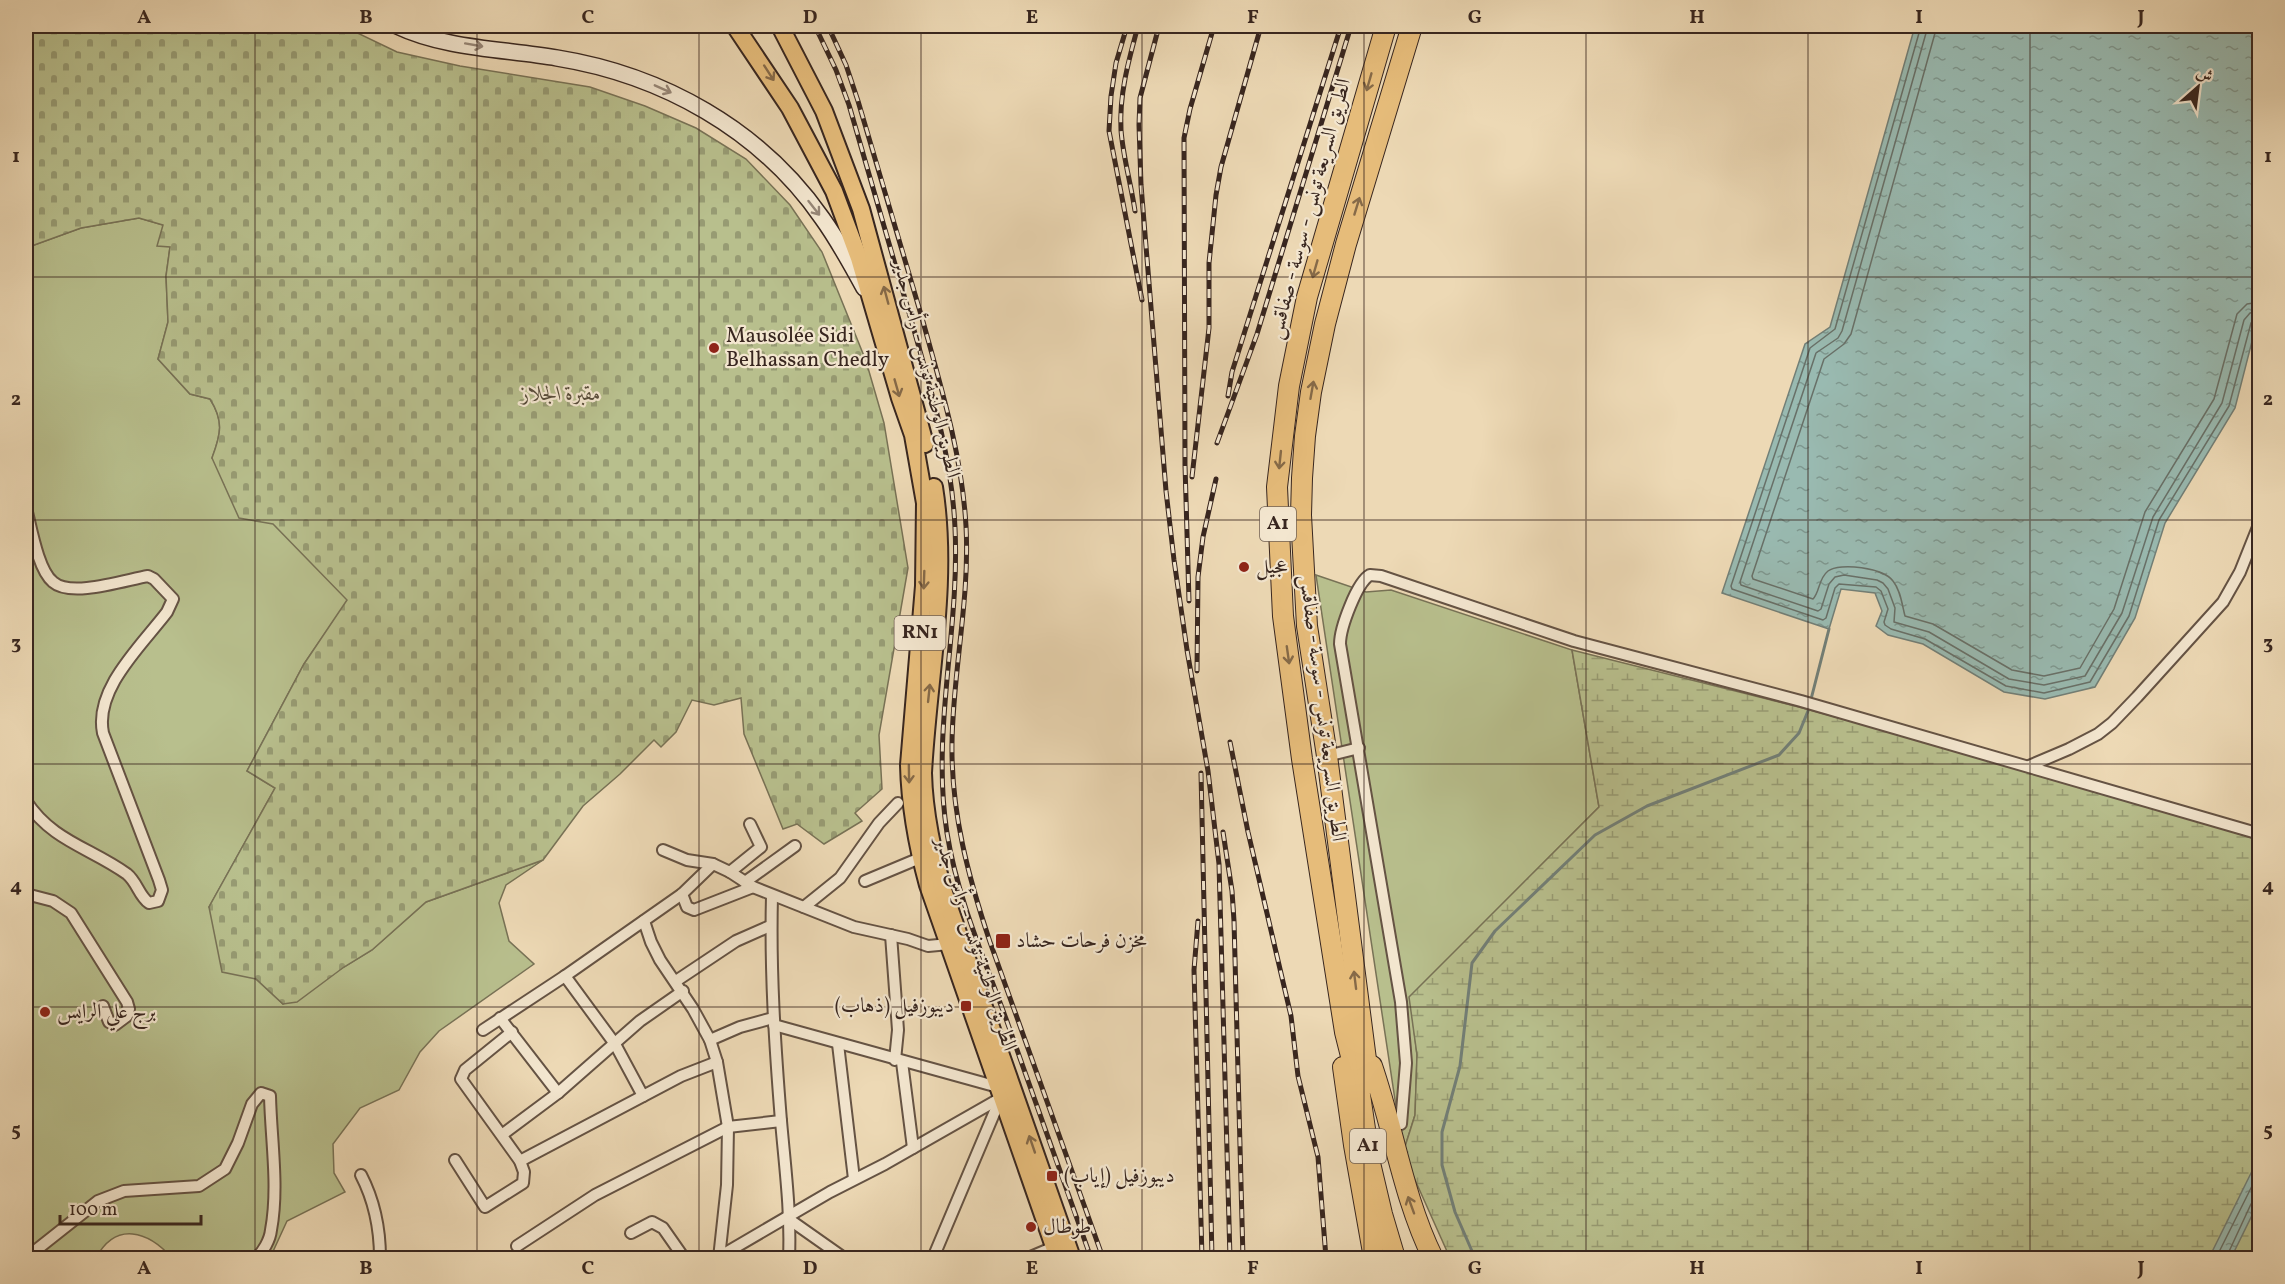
<svg xmlns="http://www.w3.org/2000/svg" width="2285" height="1284" viewBox="0 0 2285 1284" font-family="Vollkorn,Amiri,serif">
<style>
.green{fill:#b8bf8d;stroke:#787256;stroke-width:1.5}
.wetland{fill:url(#wetland-marsh);stroke:#787256;stroke-width:1.5}
.cemetery{fill:url(#cemetery-stones);stroke:#787256;stroke-width:1.5}
.water{fill:url(#water-ripples);stroke:#727f77;stroke-width:1.5}
.lines{fill:none;stroke-linecap:round;stroke-linejoin:round}
.shore{stroke:#687068;stroke-width:1.5}
.stream{stroke:#727f77;stroke-width:3}
.minor-casing{stroke:#655344;stroke-width:14}
.secondary-casing{stroke:#38261f;stroke-width:18}
.primary-casing{stroke:#38261f;stroke-width:20}
.motorway-casing{stroke:#38261f;stroke-width:22}
.minor{stroke:#f3e6cf;stroke-width:10}
.secondary{stroke:#f3e6cf;stroke-width:15}
.primary{stroke:#e6bc7a;stroke-width:16}
.motorway{stroke:#e6bc7a;stroke-width:20}
.rail-casing{stroke:#38261f;stroke-width:5}
.rail{stroke:#f3e6cf;stroke-width:3;stroke-dasharray:9;stroke-linecap:butt}
.oneway{stroke:#968677}
.oneway2{stroke:#866a48}
.grid{fill:none;stroke:#38261f;stroke-width:1.5;stroke-opacity:0.55}
.poi-dot{fill:#8f2418;stroke:#f3e6cf;stroke-width:2}
.labels{text-anchor:middle;dominant-baseline:central;stroke-width:4.5;stroke-linejoin:round;paint-order:stroke}
.shield{fill:#f3e6cf;stroke:#706054;stroke-width:1.5}
.shield-label{font-size:20px;font-weight:bold;fill:#38261f}
.street-label{font-size:21px;fill:#38261f;stroke:#f3e6cf}
.poi-label{font-size:21px;fill:#38261f;stroke:#f3e6cf;text-anchor:start}
.park-label{font-size:21px;font-style:italic;fill:#584c3a;stroke:#f3e6cf}
.neatline{fill:none;stroke:#38261f;stroke-width:2}
.grid-label{font-size:20px;text-anchor:middle;font-weight:bold;fill:#38261f}
</style>
<defs>
<pattern id="wetland-marsh" width="20" height="14" patternUnits="userSpaceOnUse" patternTransform="scale(1.5)"><rect width="20" height="14" fill="#b8bf8d"/><path d="M1 5h8M5 5V1M11 12h8M15 12V8" fill="none" stroke="#979b73"/></pattern>
<pattern id="cemetery-stones" width="16" height="16" patternUnits="userSpaceOnUse" patternTransform="scale(1.5)"><rect width="16" height="16" fill="#b8bf8d"/><path d="M2 7V4a2 2 0 0 1 4 0v3zM10 15v-3a2 2 0 0 1 4 0v3z" fill="#979b73"/></pattern>
<pattern id="water-ripples" width="26" height="14" patternUnits="userSpaceOnUse" patternTransform="scale(1.5)"><rect width="26" height="14" fill="#99bab1"/><path d="M2 4q2-2 4 0t4 0M15 11q2-2 4 0t4 0" fill="none" stroke="#7e978f"/></pattern>
</defs>
<rect width="100%" height="100%" fill="#edd9b5"/>
<filter id="stains"><feTurbulence type="fractalNoise" baseFrequency=".00333" numOctaves="4"/><feColorMatrix values="0 0 0 0 .2 0 0 0 0 .09 0 0 0 0 .02 0 0 0 .5 -.17"/></filter>
<radialGradient id="worn" r=".72"><stop offset=".6" stop-color="#630" stop-opacity="0"/><stop offset="1" stop-color="#630" stop-opacity=".3"/></radialGradient>
<g class="green">
<path d="M139 218 163 225 170 247 166 276 168 322 158 359 190 394 210 399C224 421 221 434 212 458L348 600 304 664 247 771 275 788 209 907 256 979 283 1004 372 950 426 902 543 860 506 885 499 903 509 941 534 964 439 1031 420 1052 399 1090 360 1108 333 1144 334 1173 345 1192 287 1221 270 1258H172C148 1231 116 1221 96 1258H26V248L81 228Z"/>
<path d="M1316 575 1366 592 1391 590 1572 650 1599 807 1410 997 1417 1055 1415 1115 1403 1153Z"/>
</g>
<path class="wetland" d="M1572 650 1799 707 2052 776 2259 840V1258H1450L1403 1153 1415 1115 1417 1055 1409 997 1599 807Z"/>
<path class="cemetery" d="M26 26H347L349 29 397 52 460 66 590 87 645 106 696 128 746 159 790 205 822 252 866 361 884 423 908 568 879 735 882 789 855 813 862 821 824 844 797 824 783 829 744 734 741 698 714 705 692 700 676 732 661 747 654 740 620 774 583 806 543 860 426 902 372 950 344 967 297 1002 283 1004 256 979 222 972 209 907 275 788 247 771 304 664 347 600 273 524 239 518 212 458C221 434 224 421 210 399L190 394 158 359 168 322 166 276 170 247 157 246 163 225 139 218 81 228 26 248Z"/>
<g class="water">
<path d="M1915 26H2259V314L2235 408 2165 523 2135 618 2095 687 2045 699 2004 692 1923 644 1888 635 1876 626 1882 611 1875 593 1841 589 1829 629 1722 593 1805 344 1830 327Z"/>
<path d="M2259 1157V1201L2231 1258H2209Z"/>
</g>
<g class="lines">
<g class="shore">
<path d="M1921 26 1835 329 1810 348 1731 586 1732 589 1823 620 1826 618 1835 588 1839 584 1876 587 1881 591 1888 609 1884 622 1885 625 1891 629 1925 639 2006 686 2044 693 2090 682 2129 616 2159 520 2229 406 2251 323 2254 319 2260 318"/>
<path d="M1928 26 1842 331 1838 338 1816 353 1740 582 1741 585 1818 611 1821 609 1829 584 1835 577 1844 575 1877 580 1883 583 1888 589 1895 608 1894 622 1929 632 2009 679 2044 685 2085 676 2122 613 2153 517 2222 403 2244 320 2250 313 2260 311"/>
<path d="M1937 26 1851 334 1844 344 1824 359 1752 576 1753 579 1813 599C1820 592 1818 579 1828 571 1840 562 1884 568 1893 581 1901 591 1902 605 1905 616L1933 624 2012 670 2044 676 2080 668 2114 609 2145 512 2214 399 2237 314 2247 304 2260 302"/>
<path d="M2216 1258 2260 1170"/>
<path d="M2226 1258 2251 1204 2260 1200"/>
</g>
<path class="stream" d="M1475 1258 1455 1212 1442 1165V1132L1460 1066 1472 963 1495 931 1595 835 1647 806 1779 755 1799 733 1808 711 1829 629"/>
<g class="minor-casing">
<g id="minor">
<path d="M26 508C31 527 38 570 53 582 71 598 125 580 148 576L154 579 173 599 167 612C142 645 94 689 103 733L159 880 162 890 158 901 149 903C139 896 137 882 127 874 91 848 52 841 26 801"/>
<path d="M1327 756 1359 748"/>
<path d="M2029 766 2069 749 2098 734 2112 723 2137 697 2223 602 2240 572 2260 522"/>
<path d="M663 850 687 860 713 864 730 872 753 887 854 927 908 939 928 946 949 944"/>
<path d="M730 872 761 847 750 824"/>
<path d="M865 881 920 858"/>
<path d="M745 882 795 846"/>
<path d="M26 894 53 901 71 913 127 1002 129 1009 127 1016 115 1025 109 1022 103 1006"/>
<path d="M682 894 687 907 694 910 753 887"/>
<path d="M772 896C770 971 775 1046 781 1121 785 1167 791 1212 789 1258"/>
<path d="M804 907 840 878 879 823 898 803"/>
<path d="M644 921 651 942 660 960 693 1009 710 1040 717 1062 728 1127 727 1185 719 1258"/>
<path d="M891 935 898 1030 895 1060"/>
<path d="M565 976 615 1044 643 1096"/>
<path d="M676 981 736 941 770 926"/>
<path d="M500 1018 558 1093"/>
<path d="M774 1025 998 1087"/>
<path d="M483 1030 565 976 682 894 713 864"/>
<path d="M710 1040 740 1027 773 1018"/>
<path d="M838 1044 854 1179"/>
<path d="M902 1062 913 1148"/>
<path d="M1401 1124 1406 1063 1401 1002 1340 644C1340 628 1357 582 1370 575L1381 576 1574 641 1801 701 2260 834"/>
<path d="M503 1134 558 1093 640 1021 683 991"/>
<path d="M455 1160 485 1207 523 1183 524 1172 520 1161 461 1079 465 1070 512 1032"/>
<path d="M520 1161 681 1076 717 1062"/>
<path d="M361 1175C375 1202 380 1228 380 1258"/>
<path d="M790 1220 844 1258"/>
<path d="M631 1233 652 1222 663 1228 684 1258"/>
<path d="M517 1246 595 1195 728 1127 781 1121"/>
<path d="M26 1258 98 1201 124 1191 199 1186 225 1169 238 1143 252 1104 261 1093 270 1096C271 1140 279 1187 271 1230 270 1240 263 1252 256 1258"/>
<path d="M717 1258 830 1192 885 1164 1006 1095"/>
<path d="M933 1258 1001 1097"/>
<path d="M1028 1258 1054 1247"/>
</g>
</g>
<g class="secondary-casing">
<path id="secondary" d="M397 26C445 49 505 49 557 58 662 75 760 129 822 218 838 240 851 264 864 288"/>
</g>
<g class="primary-casing">
<g id="primary">
<path d="M735 26 790 108 834 191 859 258 900 398 913 435 925 503 924 586 909 765C910 806 917 845 928 885L1058 1258"/>
<path d="M780 26 824 111 861 209 925 444"/>
<path d="M934 487C949 581 928 678 923 773 924 814 933 853 944 893L1072 1258"/>
</g>
</g>
<g class="motorway-casing">
<g id="motorway">
<path d="M1386 26 1307 297 1289 386 1277 487 1283 616 1302 759 1345 1032 1359 1088 1370 1163 1382 1214 1395 1258"/>
<path d="M1372 1066C1394 1130 1403 1197 1433 1258"/>
<path d="M1343 1067 1354 1145 1374 1258"/>
<path d="M1369 1083 1327 756 1307 626 1301 515 1302 478 1305 436 1311 392 1325 324 1346 244 1412 26"/>
</g>
</g>
<use href="#minor" class="minor"/>
<use href="#secondary" class="secondary"/>
<use href="#primary" class="primary"/>
<use href="#motorway" class="motorway"/>
<g class="rail-casing">
<g id="rail">
<path d="M815 26 836 70 849 105C870 177 891 250 912 323 931 390 952 458 955 528 960 630 931 731 947 833 957 896 983 956 1005 1016 1034 1097 1062 1178 1091 1258"/>
<path d="M828 26 846 65 858 101C880 174 901 246 922 318 941 387 962 455 966 526 970 599 953 670 952 743 951 812 968 876 990 942L1103 1258"/>
<path d="M1127 26 1116 63 1111 96 1109 131 1142 300"/>
<path d="M1159 26 1140 98 1139 125 1141 185 1166 491 1174 560 1187 650 1208 771 1219 864 1230 1258"/>
<path d="M1135 211C1131 184 1123 157 1121 130 1119 94 1129 59 1138 26"/>
<path d="M1228 396 1232 372 1341 26"/>
<path d="M1217 443 1257 334 1351 26"/>
<path d="M1192 477 1209 328V263L1216 195 1221 167 1261 26"/>
<path d="M1189 601 1185 465 1184 138 1190 109 1214 26"/>
<path d="M1197 671 1198 577 1203 537 1216 479"/>
<path d="M1230 742 1248 832 1291 1016 1298 1076 1318 1157 1326 1258"/>
<path d="M1201 773 1212 1258"/>
<path d="M1223 832 1232 891 1234 921 1243 1258"/>
<path d="M1198 921 1194 970 1202 1258"/>
</g>
</g>
<use href="#rail" class="rail"/>
</g>
<defs><path id="oneway-shaft" d="M-6 0H5M1.5-3L5.5 0L1.5 3" fill="none" stroke-width="1.6" stroke-linecap="round" stroke-linejoin="round" transform="scale(1.5)"/></defs>
<g class="oneway">
<use href="#oneway-shaft" transform="translate(474 45) rotate(10)"/>
<use href="#oneway-shaft" transform="translate(663 89) rotate(24)"/>
<use href="#oneway-shaft" transform="translate(814 208) rotate(52)"/>
</g>
<g class="oneway2">
<use href="#oneway-shaft" transform="translate(769 73) rotate(57)"/>
<use href="#oneway-shaft" transform="translate(1369 82) rotate(106)"/>
<use href="#oneway-shaft" transform="translate(1357 206) rotate(-73)"/>
<use href="#oneway-shaft" transform="translate(1315 269) rotate(106)"/>
<use href="#oneway-shaft" transform="translate(886 295) rotate(-105)"/>
<use href="#oneway-shaft" transform="translate(897 388) rotate(74)"/>
<use href="#oneway-shaft" transform="translate(1312 390) rotate(-80)"/>
<use href="#oneway-shaft" transform="translate(1280 460) rotate(96)"/>
<use href="#oneway-shaft" transform="translate(924 580) rotate(92)"/>
<use href="#oneway-shaft" transform="translate(1288 655) rotate(82)"/>
<use href="#oneway-shaft" transform="translate(929 693) rotate(-84)"/>
<use href="#oneway-shaft" transform="translate(909 774) rotate(89)"/>
<use href="#oneway-shaft" transform="translate(1355 980) rotate(-97)"/>
<use href="#oneway-shaft" transform="translate(1032 1144) rotate(-109)"/>
<use href="#oneway-shaft" transform="translate(1411 1205) rotate(-110)"/>
</g>
<path class="grid" d="M255 26V1258M477 26V1258M699 26V1258M921 26V1258M1142 26V1258M1364 26V1258M1586 26V1258M1808 26V1258M2030 26V1258M26 277H2260M26 520H2260M26 764H2260M26 1007H2260"/>
<g class="poi-dot">
<circle cx="714" cy="348" r="6"/>
<circle cx="1244" cy="567" r="6"/>
<rect x="995" y="933" width="16" height="16" rx="3"/>
<rect x="960" y="1000" width="12" height="12" rx="3"/>
<circle cx="45" cy="1012" r="6"/>
<rect x="1046" y="1170" width="12" height="12" rx="3"/>
<circle cx="1031" cy="1227" r="6"/>
</g>
<g class="labels">
<g class="shield">
<rect x="1260" y="507" width="36" height="34" rx="4.5"/>
<rect x="894.5" y="616" width="51" height="34" rx="4.5"/>
<rect x="1350" y="1129" width="36" height="34" rx="4.5"/>
</g>
<g class="shield-label">
<text x="1278" y="524">A1</text>
<text x="920" y="633">RN1</text>
<text x="1368" y="1146">A1</text>
</g>
<g class="street-label">
<text transform="translate(1310 209) rotate(-75)">الطريق السريعة تونس - سوسة - صفاقس</text>
<text transform="translate(926 369) rotate(76)">الطريق الوطنية تونس - رأس جدير</text>
<text transform="translate(1322 708) rotate(83)">الطريق السريعة تونس - سوسة - صفاقس</text>
<text transform="translate(975 944) rotate(72)">الطريق الوطنية تونس - رأس جدير</text>
</g>
<g class="poi-label">
<text x="726" y="336">Mausolée Sidi<tspan x="726" dy="24">Belhassan Chedly</tspan></text>
<text x="1256" y="567">عجيل</text>
<text x="1016" y="941">مخزن فرحات حشاد</text>
<text x="954" y="1006" text-anchor="end">ديبوزفيل (ذهاب)</text>
<text x="57" y="1012">برج علي الرايس</text>
<text x="1064" y="1176">ديبوزفيل (إياب)</text>
<text x="1043" y="1227">طوطال</text>
</g>
<g class="park-label">
<text x="561" y="394">مقبرة الجلاز</text>
</g>
</g>
<rect width="2285" height="1284" fill="none" stroke="#edd9b5" stroke-width="66"/>
<g transform="translate(2198 87) rotate(28)" stroke="#f3e6cf" stroke-width="4.5" paint-order="stroke">
<path d="M0-4.5L10 22L0 15L-10 22Z" fill="#38261f"/>
<text y="-9" font-size="16" font-weight="bold" text-anchor="middle" fill="#38261f">ش</text>
</g>
<path d="M60 1215v9h141v-9" fill="none" stroke="#38261f" stroke-width="3"/>
<text x="69" y="1215" font-size="18" fill="#38261f" stroke="#f3e6cf" stroke-width="4.5" paint-order="stroke">100 m</text>
<rect x="33" y="33" width="2219" height="1218" class="neatline"/>
<g class="grid-label">
<text x="144" y="23">A</text>
<text x="366" y="23">B</text>
<text x="588" y="23">C</text>
<text x="810" y="23">D</text>
<text x="1032" y="23">E</text>
<text x="1253" y="23">F</text>
<text x="1475" y="23">G</text>
<text x="1697" y="23">H</text>
<text x="1919" y="23">I</text>
<text x="2141" y="23">J</text>
<text x="16" y="162">1</text>
<text x="2268" y="162">1</text>
<text x="16" y="405">2</text>
<text x="2268" y="405">2</text>
<text x="16" y="649">3</text>
<text x="2268" y="649">3</text>
<text x="16" y="892">4</text>
<text x="2268" y="892">4</text>
<text x="16" y="1136">5</text>
<text x="2268" y="1136">5</text>
<text x="144" y="1274">A</text>
<text x="366" y="1274">B</text>
<text x="588" y="1274">C</text>
<text x="810" y="1274">D</text>
<text x="1032" y="1274">E</text>
<text x="1253" y="1274">F</text>
<text x="1475" y="1274">G</text>
<text x="1697" y="1274">H</text>
<text x="1919" y="1274">I</text>
<text x="2141" y="1274">J</text>
</g>
<rect width="100%" height="100%" filter="url(#stains)"/>
<rect width="100%" height="100%" fill="url(#worn)"/>
</svg>
